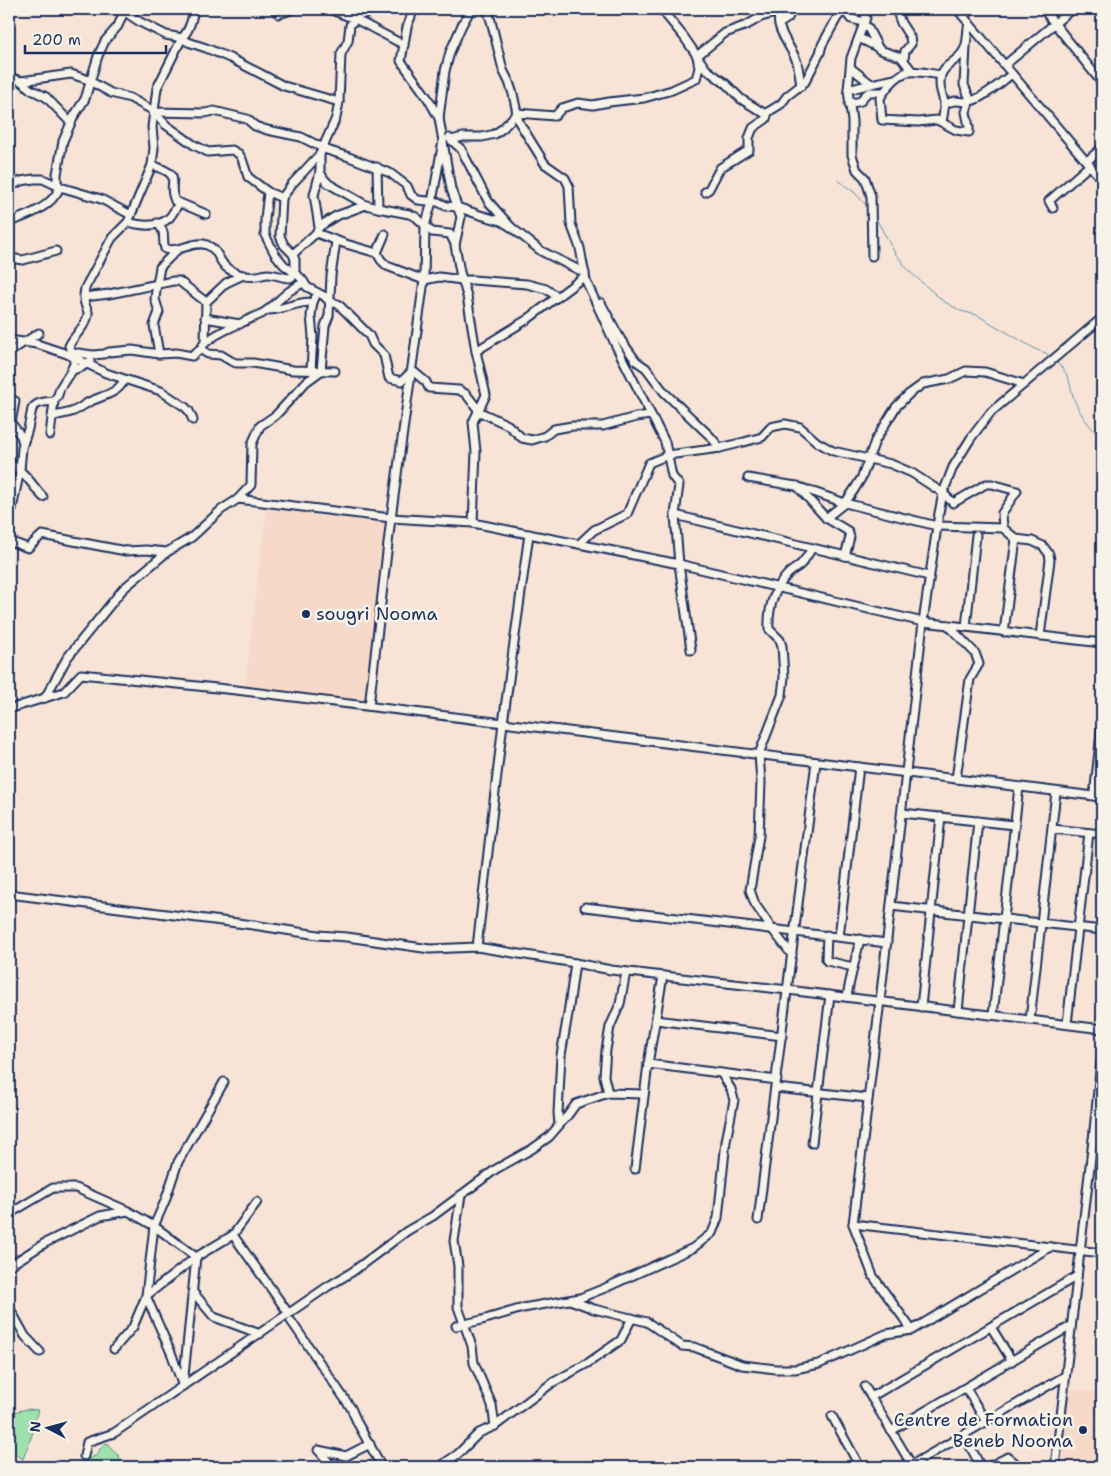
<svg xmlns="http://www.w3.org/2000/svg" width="1111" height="1476" viewBox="0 0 1111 1476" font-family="'Shantell Sans',sans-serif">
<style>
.built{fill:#f7d9c9}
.green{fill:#9ee1ac;stroke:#5c8885}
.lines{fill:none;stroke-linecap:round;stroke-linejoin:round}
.stream{stroke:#5b8eb0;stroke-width:1}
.minor-casing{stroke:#1b2f5e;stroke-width:11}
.minor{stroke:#f7f3e8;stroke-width:7}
.poi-dot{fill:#1b2f5e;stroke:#f7f3e8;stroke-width:2}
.labels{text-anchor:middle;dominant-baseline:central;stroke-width:5;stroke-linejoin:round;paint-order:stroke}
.poi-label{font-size:18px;fill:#1b2f5e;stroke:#f7f3e8;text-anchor:start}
</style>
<rect width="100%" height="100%" fill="#f7e4d6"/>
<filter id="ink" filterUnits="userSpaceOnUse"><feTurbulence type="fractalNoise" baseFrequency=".02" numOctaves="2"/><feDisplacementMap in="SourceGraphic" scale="10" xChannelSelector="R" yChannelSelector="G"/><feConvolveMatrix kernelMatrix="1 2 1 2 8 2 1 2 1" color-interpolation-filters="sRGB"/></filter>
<g filter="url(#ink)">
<g class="built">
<path d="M269 509 382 522 384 526 364 698 360 701 247 687 245 684 266 511Z"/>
<path d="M1069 1388 1102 1393V1467H1060Z"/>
</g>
<g class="green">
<path d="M27 1409 38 1410 34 1423 36 1424 23 1459 10 1451 9 1413Z"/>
<path d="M106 1443 109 1444 111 1449 119 1456 122 1467H73L75 1465 97 1455 100 1449Z"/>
</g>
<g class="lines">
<g class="stream">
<path d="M838 180 854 192 869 208"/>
<path d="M874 215 895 253 909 271 943 301 961 311 977 315 1037 350 1046 353 1050 357"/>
<path d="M1055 361C1075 378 1067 387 1078 408 1083 419 1094 430 1102 440"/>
</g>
<g class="minor-casing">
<g id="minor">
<path d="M274 9 279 14 294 9"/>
<path d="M329 9 355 19 404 45"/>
<path d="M414 9 407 27 401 61 427 97 439 118"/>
<path d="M471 9 462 25 450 52 445 71 439 118 451 189 461 217 455 245 460 272 467 296 476 351 486 395 473 422 476 452 473 523"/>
<path d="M487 9 491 21 503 70 509 82 513 94 519 122 545 164 565 178 569 186 571 224 580 248 586 281 616 346 665 442 672 476 679 485 675 515 679 564 691 650"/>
<path d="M661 9 684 37 706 69 726 84 741 99 767 115"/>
<path d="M843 9 851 19 860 21 868 28 879 49"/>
<path d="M863 9 866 18 851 58 848 90 852 121V155L857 170 865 178 871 196 872 256"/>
<path d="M896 9 901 23 910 37 911 44 905 51 904 60"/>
<path d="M957 9 1102 180"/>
<path d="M1043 9 1102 83"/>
<path d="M122 10 140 22 166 35 182 38 188 42 206 48 232 59 284 86 339 102"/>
<path d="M781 11C771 25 792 47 797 62 799 70 800 78 801 86"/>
<path d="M963 16 972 9"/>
<path d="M779 24 788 18 792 9"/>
<path d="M859 38 875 46 880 50 901 57 912 71"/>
<path d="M1005 65 1072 9"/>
<path d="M851 68 871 84 895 79"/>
<path d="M9 77 21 81 30 89 46 97 71 123"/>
<path d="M21 81 71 74 86 79 111 93 130 98 152 110 166 125 194 145 208 152 232 150 239 154 242 159 248 177 268 192 282 198"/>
<path d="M848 90 871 84"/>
<path d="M884 92 880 98 882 120 918 122 937 120 956 130 969 132V127L966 112 970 99 964 85 966 47"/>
<path d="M849 104 861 101 864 96 869 92H884C904 65 911 71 941 75"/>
<path d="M944 105C958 97 959 104 971 101 985 97 1000 83 1012 74"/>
<path d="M154 112 205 113 214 111 247 119 255 126 267 130 301 137 327 150 349 157 390 173 407 186 411 195 418 200 438 202 446 206 457 207 480 215 501 221 511 227"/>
<path d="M942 122C943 116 945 109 944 102 942 93 938 86 941 75 944 65 956 62 962 53 969 45 966 33 969 23"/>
<path d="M449 138 461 149 488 201 511 227 541 251 585 273"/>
<path d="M451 140 463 137H482L495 134 503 128 517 113 555 116 562 108 578 103 593 105 609 102 644 98 672 90 696 79 699 68 697 56 725 33 747 25 761 17 779 12"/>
<path d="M1087 161 1102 148"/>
<path d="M152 165C187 177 165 179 175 201L206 214"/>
<path d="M320 172 324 179 329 184 366 205 378 208 377 167"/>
<path d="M9 187 21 181 34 179H43L60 187 101 199 131 215"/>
<path d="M268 192 265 219V235L275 254 284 265 301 278 307 287 324 296 330 302 338 304 369 335 373 344 384 355 389 378 402 381 411 372H414L426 382 429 388 459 390 466 394 480 412 508 425 522 438 532 440 545 436 554 429 572 426H603L636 417 651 415"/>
<path d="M705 192 709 189 720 168 749 150V138L753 128 766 119 768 112 781 104 787 96 805 82 820 53 822 45 837 18 844 9"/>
<path d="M378 208 409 214 416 217 432 232 450 234 455 244"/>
<path d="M1053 208 1049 201 1090 165"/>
<path d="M9 222C27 216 52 207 60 187L57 182V174L63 141 74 116 85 99 98 56 105 41 118 26 125 9"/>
<path d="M128 222C142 226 159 228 170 217 173 213 176 208 179 203"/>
<path d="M157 223C168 235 161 237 165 249 180 253 193 240 207 245 219 250 218 261 227 268 235 273 247 278 256 276 260 276 264 274 268 274 275 274 283 278 290 278L293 276 295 270V260L293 254 284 245 280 236 282 198 292 184 320 154 336 118 339 102 341 54 348 41 350 25 358 16 378 9"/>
<path d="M319 227 314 195 320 172V154"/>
<path d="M316 233 346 244 377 253 381 260 387 266 424 280 439 277 462 280H473L527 284 546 289 558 297"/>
<path d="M377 253 385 234"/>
<path d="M293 254 316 233 319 227 328 221 336 216 366 205"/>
<path d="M9 258 23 260 56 251"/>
<path d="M84 297 109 294 173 281H179L206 302 205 343"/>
<path d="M206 302 226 283 243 275"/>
<path d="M601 303 621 340 636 361 646 368 664 392 710 436 720 448"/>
<path d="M268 310C284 310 297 301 313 302L315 298"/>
<path d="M205 318 240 324"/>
<path d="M9 340 37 344 67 354 106 373 161 391 185 407 189 411 193 420"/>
<path d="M203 345C217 331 245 322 263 313 272 308 278 300 287 293 292 289 298 286 304 282"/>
<path d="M476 351 528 319 585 276"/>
<path d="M9 353 20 345 39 333"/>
<path d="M159 354 154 325 159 312 155 299 156 290 160 267 177 250"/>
<path d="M74 357V354L78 353 93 355 104 354 109 352 132 350 159 354 176 353 192 356 200 349 208 354 221 355 231 361 236 363H253L293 370 335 371"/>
<path d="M311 370 313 337 311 316 313 302"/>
<path d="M70 374 73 370 82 367 90 361"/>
<path d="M15 401 11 423 21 436 23 443"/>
<path d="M52 417C59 414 65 414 71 412 78 410 83 405 89 402 101 396 118 394 124 380"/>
<path d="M50 435 54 401 58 395 60 388 69 374 74 364V357L69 346C73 336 89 324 88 312 88 311 85 305 85 304 83 299 84 294 85 288L112 238 128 222 152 165 154 148 152 127 157 88 182 38C190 30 192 19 194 9"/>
<path d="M11 464C26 473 32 485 43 497"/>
<path d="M748 478 796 486 845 503 937 526 1003 528 1016 539 1032 541 1043 546 1049 554 1050 560 1040 636"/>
<path d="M797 486 826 518 848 531 850 537 845 556"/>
<path d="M238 499 391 518 473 523 679 564 923 622 1102 643"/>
<path d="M9 514 12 509 20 470 22 448 28 429 32 409C37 401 46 402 54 401"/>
<path d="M675 515 929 576"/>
<path d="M826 518 845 503 854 490 862 477 875 441 896 407 909 394 923 384 949 379 966 371 985 372 1024 384"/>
<path d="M9 541 28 548 42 535 126 551 146 550 167 552 192 537 221 510 238 499 251 485 252 444 260 426 276 415 306 382 321 371 325 326 329 316 331 276 336 241"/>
<path d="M579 544 594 530 627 514 649 463 668 455 720 448 744 442 762 437 771 427 785 424 800 427 817 442 833 451 891 464 912 473 943 493 953 503 986 484H992L1017 491 1002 513 1003 528"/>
<path d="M948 625 975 653 979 664 970 679 956 779"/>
<path d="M966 627 976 535"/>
<path d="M1004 632 1016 539"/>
<path d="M45 698 67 658 123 589 167 552"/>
<path d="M369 706 391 518 424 280 425 226 432 202 443 141"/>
<path d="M9 709 64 692 81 674 236 690 1102 797"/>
<path d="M1094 796 1102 724"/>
<path d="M902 813 1014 825"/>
<path d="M1052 829 1102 834"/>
<path d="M9 894 253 925 318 935 347 937 430 949 477 947 575 963 611 970 788 990 1102 1029"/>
<path d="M891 906 1102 930"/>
<path d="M585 907 887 943"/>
<path d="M827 935 826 959 827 961 853 967"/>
<path d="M839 937 859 767"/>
<path d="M477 947 503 723 529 534"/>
<path d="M792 955 772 929 755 904 750 890 759 836 761 782 759 754 782 695 784 677 782 646 780 640 769 629C768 608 773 590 788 574 792 570 797 568 801 564 805 560 809 553 812 548"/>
<path d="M847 997C850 977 856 959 860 939"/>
<path d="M921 1007 941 817"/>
<path d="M958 1011 978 821"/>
<path d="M993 1015 1019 787"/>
<path d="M656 1020 782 1036"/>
<path d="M1030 1020 1056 792"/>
<path d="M1067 1024 1089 833"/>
<path d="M648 1064 777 1080"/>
<path d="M776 1088 868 1098"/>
<path d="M608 1093 604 1076 606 1050 610 1027 620 1004 626 972"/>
<path d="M559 1125 558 1113 561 1055 568 1014 575 963"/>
<path d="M1093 1140 1102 1141"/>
<path d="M812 1143 830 995"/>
<path d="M635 1169 648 1064 663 976"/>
<path d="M461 1195 454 1241 458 1266V1307L472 1346 474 1363 492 1405 495 1426"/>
<path d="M9 1214 53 1188H76L128 1211 154 1226 196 1257 183 1386"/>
<path d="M758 1220 816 762"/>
<path d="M853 1224 1102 1253"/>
<path d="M233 1235 289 1314"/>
<path d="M9 1266 45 1243 100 1216 128 1211"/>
<path d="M193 1292 214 1317 260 1334"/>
<path d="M570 1300 594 1309 647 1322 682 1346 694 1347 742 1365 776 1369H795L819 1364 886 1334 912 1330 1050 1247"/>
<path d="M9 1307 25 1336 40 1352"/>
<path d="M291 1321 351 1408 358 1424 382 1467"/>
<path d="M456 1326 482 1320 523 1308 580 1298 605 1288 693 1248 712 1233 718 1218 726 1141 734 1100 731 1089 721 1073"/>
<path d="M991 1327 1012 1361"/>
<path d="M912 1330 873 1276 853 1224 880 1001 923 622 939 513 943 493 953 467 971 438 991 412 1102 318"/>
<path d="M114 1349 133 1327 146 1296 196 1257 233 1235 257 1202"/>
<path d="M182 1384 172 1355 146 1296 154 1226 165 1201 178 1162 224 1082"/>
<path d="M865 1387 913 1467"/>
<path d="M966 1388 986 1422"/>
<path d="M871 1397 1077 1276"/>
<path d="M832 1416 860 1467"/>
<path d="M891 1431 1071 1326"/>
<path d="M964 1435 981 1467"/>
<path d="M318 1450 346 1456 370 1444"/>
<path d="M319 1451 333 1467"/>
<path d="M84 1456 87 1442 114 1433 327 1287 352 1272 407 1231 433 1216 496 1169 532 1149 549 1137 568 1115 576 1104 608 1093 644 1094"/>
<path d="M439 1467 458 1454 479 1433 495 1426 552 1383 588 1363 621 1340 632 1318"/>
<path d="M908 1467 1065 1376"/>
<path d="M988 1467 1008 1457 1020 1467"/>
<path d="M1055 1467 1093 1140 1102 1051"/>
</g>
</g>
<use href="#minor" class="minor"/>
</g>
</g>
<g class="poi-dot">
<circle cx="306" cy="614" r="5"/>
<circle cx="1083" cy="1430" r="5"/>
</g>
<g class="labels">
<g class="poi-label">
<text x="316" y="614">sougri Nooma</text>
<text x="1073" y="1420" text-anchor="end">Centre de Formation<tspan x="1073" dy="21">Beneb Nooma</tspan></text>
</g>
</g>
<rect width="1111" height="1476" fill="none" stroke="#f7f3e8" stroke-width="30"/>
<rect x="15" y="15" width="1081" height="1446" fill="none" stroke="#1b2f5e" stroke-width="2" filter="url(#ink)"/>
<g transform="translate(48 1428) rotate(276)" stroke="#f7f3e8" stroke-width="4" paint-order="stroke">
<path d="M0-4L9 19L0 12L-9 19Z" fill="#1b2f5e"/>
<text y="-8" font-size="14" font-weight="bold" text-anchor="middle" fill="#1b2f5e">N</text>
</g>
<path d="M25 45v8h141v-8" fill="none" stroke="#1b2f5e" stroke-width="2.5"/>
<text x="32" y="45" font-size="15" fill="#1b2f5e" stroke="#f7f3e8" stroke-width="4" paint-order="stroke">200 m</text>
</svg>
